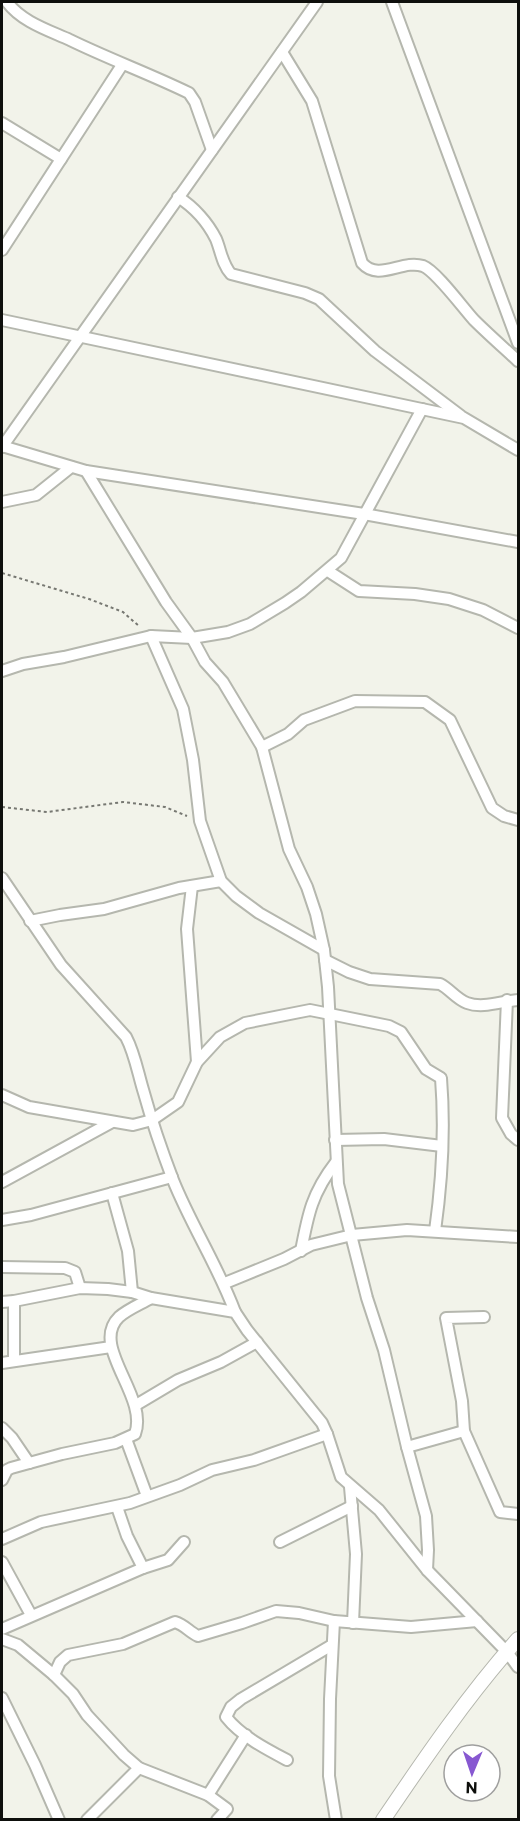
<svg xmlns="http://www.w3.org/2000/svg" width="520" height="1821" viewBox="0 0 520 1821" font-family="Commissioner,sans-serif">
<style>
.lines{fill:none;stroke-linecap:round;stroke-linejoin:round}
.minor-casing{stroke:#b5b7ae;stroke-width:14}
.tertiary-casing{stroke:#b5b7ae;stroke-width:16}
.path{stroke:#777872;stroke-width:2;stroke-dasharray:3 3;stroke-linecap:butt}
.minor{stroke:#fff;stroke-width:10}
.tertiary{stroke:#fff;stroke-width:14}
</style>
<rect width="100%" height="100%" fill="#f2f3ea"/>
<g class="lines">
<g class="minor-casing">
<g id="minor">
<path d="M7 2C22 22 48 30 70 40 109 59 150 74 189 93L195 102 212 150"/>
<path d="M392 2 518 343"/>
<path d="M282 52 312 101 362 263C379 282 402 259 423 266 436 271 463 308 474 320 488 334 504 348 518 361"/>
<path d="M2 123 61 159"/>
<path d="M178 197C194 207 208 223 216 239 221 251 222 264 231 274L305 293 319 299 375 351 461 416"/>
<path d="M2 250 122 65"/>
<path d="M2 320 464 418 518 450"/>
<path d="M2 446 86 471 364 514 518 542"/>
<path d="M2 447 317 2"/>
<path d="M86 471 166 602 192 638 205 662 223 682 262 747 289 849 307 887 316 914 324 950 328 987 338 1184 367 1298 384 1350 407 1447 426 1516 428 1550 427 1570"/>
<path d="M2 502 36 495 71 467"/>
<path d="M328 571 359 591 415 594 449 599 483 610 518 628"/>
<path d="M151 636 183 709 193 760 200 821 221 881 236 896 259 913 324 950"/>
<path d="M2 671 23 664 64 657 151 636 192 638 228 632 250 624 285 603 301 592 341 558 422 409"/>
<path d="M262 747 288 734 304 720 355 701 425 702 450 720 492 808 504 816 518 820"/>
<path d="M2 878 61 965 126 1037C135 1054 138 1074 144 1093 152 1122 162 1151 173 1180 191 1225 218 1266 235 1312"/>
<path d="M192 886 187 929 197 1062"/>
<path d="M30 921 60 915 104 909 179 888 221 881"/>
<path d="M325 960 349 972 370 979 440 984C450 989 456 999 467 1003 483 1009 502 1001 518 1000"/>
<path d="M507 1000 502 1118 511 1134 518 1140"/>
<path d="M2 1095 29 1107 133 1125 152 1120 178 1102 197 1062 220 1037 245 1023 310 1010 389 1026 401 1032 426 1069 441 1078C445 1128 442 1181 435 1231"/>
<path d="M335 1140 384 1139 442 1146"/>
<path d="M2 1182 112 1122"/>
<path d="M112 1193 128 1251 132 1292"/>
<path d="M2 1220 31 1215 172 1177"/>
<path d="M301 1251C308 1214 312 1193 336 1162"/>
<path d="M2 1267 65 1268 75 1272 80 1288"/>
<path d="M225 1283 284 1259 311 1245 352 1235 407 1230 518 1237"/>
<path d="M2 1302 14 1301 80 1288 108 1289 132 1292 151 1298 235 1312 247 1330 322 1423 327 1434 341 1477 379 1510 427 1570 507 1652 518 1667"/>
<path d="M484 1317 446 1318 462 1401 464 1431 500 1512 518 1514"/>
<path d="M14 1361V1301"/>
<path d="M2 1363 111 1347"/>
<path d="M136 1405 178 1380 221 1362 257 1342"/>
<path d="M2 1428 12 1438 29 1463"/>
<path d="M126 1439 147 1496"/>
<path d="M407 1447 464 1431"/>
<path d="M2 1480 7 1470 11 1468 62 1454 115 1443 135 1434C149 1396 89 1346 119 1317 128 1309 141 1304 151 1298"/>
<path d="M350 1487 356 1554 353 1623"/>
<path d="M117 1507 127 1536 143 1568"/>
<path d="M2 1539 41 1522 130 1503 180 1485 212 1470 254 1460 327 1434"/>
<path d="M280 1542 352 1506"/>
<path d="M2 1562 31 1615"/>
<path d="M334 1621 330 1699 329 1776 336 1820"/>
<path d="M2 1629 143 1568 168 1560 184 1542"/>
<path d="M2 1639 18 1645 54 1675 73 1694 87 1715 124 1755 139 1768 208 1795 227 1809 217 1820"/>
<path d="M54 1675 60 1662 68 1655 123 1644 175 1622C185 1625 189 1632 198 1636L242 1623 276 1611 299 1613 334 1621 411 1627 477 1621"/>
<path d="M2 1698 35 1765 59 1820"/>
<path d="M287 1760C266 1749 241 1736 226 1717L231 1707 241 1699 332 1645"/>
<path d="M208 1795 246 1735"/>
<path d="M87 1820 139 1768"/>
</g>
</g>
<g class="tertiary-casing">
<path id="tertiary" d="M383 1820C425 1758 468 1695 518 1639"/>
</g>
<g class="path">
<path d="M2 573 89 599 123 612 140 627"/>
<path d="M2 807 47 812 123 802 165 807 187 816"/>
</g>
<use href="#minor" class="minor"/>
<use href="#tertiary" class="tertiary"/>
</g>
<rect width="520" height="1821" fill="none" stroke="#0e0f0c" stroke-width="6"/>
<g transform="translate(472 1773) rotate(182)"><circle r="28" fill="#ffffff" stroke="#9f9f9e" stroke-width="1.5"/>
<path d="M0-4.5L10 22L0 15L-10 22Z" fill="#8758d1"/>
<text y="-9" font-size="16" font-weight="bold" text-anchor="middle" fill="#0e0f0c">N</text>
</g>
</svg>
